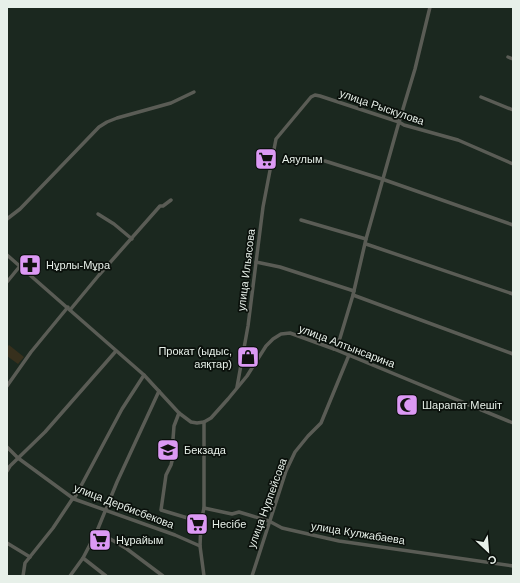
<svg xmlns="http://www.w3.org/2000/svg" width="520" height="583" viewBox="0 0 520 583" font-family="Arial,sans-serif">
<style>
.green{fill:#37301d}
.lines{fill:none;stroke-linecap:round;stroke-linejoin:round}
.minor{stroke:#5a5c55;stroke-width:3.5}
.labels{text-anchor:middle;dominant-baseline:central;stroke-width:3.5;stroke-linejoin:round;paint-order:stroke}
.street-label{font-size:11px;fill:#e7f0e9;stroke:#0a100b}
.poi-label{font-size:11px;fill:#e7f0e9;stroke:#0a100b;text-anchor:start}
</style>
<rect width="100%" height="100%" fill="#1b281f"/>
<path class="green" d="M9 345 24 357 18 364 7 356V347Z"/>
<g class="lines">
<g class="minor">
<path d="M508 57 513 59"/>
<path d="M481 97 513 110"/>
<path d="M325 161 382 179 513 225"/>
<path d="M98 214 114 224 132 239"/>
<path d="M7 219 20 209 99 127 107 122 117 118 171 103 194 92"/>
<path d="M301 220 366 239"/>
<path d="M366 244 513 294"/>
<path d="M7 255 144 375 179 413 191 422 197 423 204 422 211 418 228 399 247 376 266 346 273 339 281 334 290 333 334 349 513 423"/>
<path d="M256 262 280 267 354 291"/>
<path d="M7 282 20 266"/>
<path d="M353 295 513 354"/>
<path d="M70 310 99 275 160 206H163L171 200"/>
<path d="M334 349 340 338 353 295 366 239 399 122 415 69 430 7"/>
<path d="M7 386 31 352 68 307"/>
<path d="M237 387 248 326 263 207 276 139 311 97 315 95 320 96 399 122 404 125 458 140 513 164"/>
<path d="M179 413 174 426 173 439 174 453 171 465 166 475 161 510 201 522"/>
<path d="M7 447 18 458 74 499 175 535 200 546"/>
<path d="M7 471 10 466 45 432 116 351"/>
<path d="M74 499 122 409 144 375"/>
<path d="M204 508 232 514 239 512 269 521 282 528 339 541 513 566"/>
<path d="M97 531 127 549 163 576"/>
<path d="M7 543 30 557"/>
<path d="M83 558 106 576"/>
<path d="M23 576 25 563 53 528 73 498"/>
<path d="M70 576 83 558 97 531 117 482 159 391"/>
<path d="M204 576 200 546 201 522 204 508V422"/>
<path d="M252 576 286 471 295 452 308 436 321 423 349 355"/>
</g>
</g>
<defs>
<g id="supermarket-square" transform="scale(1.15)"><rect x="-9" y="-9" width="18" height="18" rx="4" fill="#dc99f4" stroke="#0a100b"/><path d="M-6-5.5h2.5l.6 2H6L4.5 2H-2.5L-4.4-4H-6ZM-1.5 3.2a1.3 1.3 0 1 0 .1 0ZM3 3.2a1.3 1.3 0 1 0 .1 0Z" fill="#111"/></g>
<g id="pharmacy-square" transform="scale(1.15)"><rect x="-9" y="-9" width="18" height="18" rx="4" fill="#dc99f4" stroke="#0a100b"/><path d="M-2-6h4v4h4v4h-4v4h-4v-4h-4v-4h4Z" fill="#111"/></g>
<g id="shop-square" transform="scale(1.15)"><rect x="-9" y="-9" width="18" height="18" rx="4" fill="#dc99f4" stroke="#0a100b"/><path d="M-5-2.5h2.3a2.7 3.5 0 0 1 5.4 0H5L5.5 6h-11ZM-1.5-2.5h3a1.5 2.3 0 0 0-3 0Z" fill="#111"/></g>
<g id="mosque-square" transform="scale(1.15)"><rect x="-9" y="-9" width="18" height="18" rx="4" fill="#dc99f4" stroke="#0a100b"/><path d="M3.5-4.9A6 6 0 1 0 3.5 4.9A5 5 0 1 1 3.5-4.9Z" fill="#111"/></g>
<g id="school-square" transform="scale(1.15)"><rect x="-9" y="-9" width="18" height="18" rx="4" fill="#dc99f4" stroke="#0a100b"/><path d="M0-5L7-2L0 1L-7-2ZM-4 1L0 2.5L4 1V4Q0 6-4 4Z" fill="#111"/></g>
</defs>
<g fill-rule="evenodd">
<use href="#supermarket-square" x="266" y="159"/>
<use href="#pharmacy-square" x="30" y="265"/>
<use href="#shop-square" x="248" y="357"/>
<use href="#mosque-square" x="407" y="405"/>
<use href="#school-square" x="168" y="450"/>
<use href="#supermarket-square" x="197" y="524"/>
<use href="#supermarket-square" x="100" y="540"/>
</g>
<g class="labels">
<g class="street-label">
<text transform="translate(382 107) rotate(19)">улица Рыскулова</text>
<text transform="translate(246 270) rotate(-83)">улица Ильясова</text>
<text transform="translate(347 346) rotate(21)">улица Алтынсарина</text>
<text transform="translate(267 503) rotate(-70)">улица Нурпейсова</text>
<text transform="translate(124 506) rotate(21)">улица Дербисбекова</text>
<text transform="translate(358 533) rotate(9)">улица Кулжабаева</text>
</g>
<g class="poi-label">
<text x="282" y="159">Аяулым</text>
<text x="46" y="265">Нұрлы-Мұра</text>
<text x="232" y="351" text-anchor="end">Прокат (ыдыс,<tspan x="232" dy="13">аяқтар)</tspan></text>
<text x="422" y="405">Шарапат Мешіт</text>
<text x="184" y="450">Бекзада</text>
<text x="212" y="524">Несібе</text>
<text x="116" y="540">Нұрайым</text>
</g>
</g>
<rect width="520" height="583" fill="none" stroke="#e7f0e9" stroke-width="16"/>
<g transform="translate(488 551) rotate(154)" stroke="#0a100b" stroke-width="3" paint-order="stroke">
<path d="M0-3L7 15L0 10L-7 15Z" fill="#e7f0e9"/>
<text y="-6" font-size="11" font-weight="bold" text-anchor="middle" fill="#e7f0e9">С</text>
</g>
</svg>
